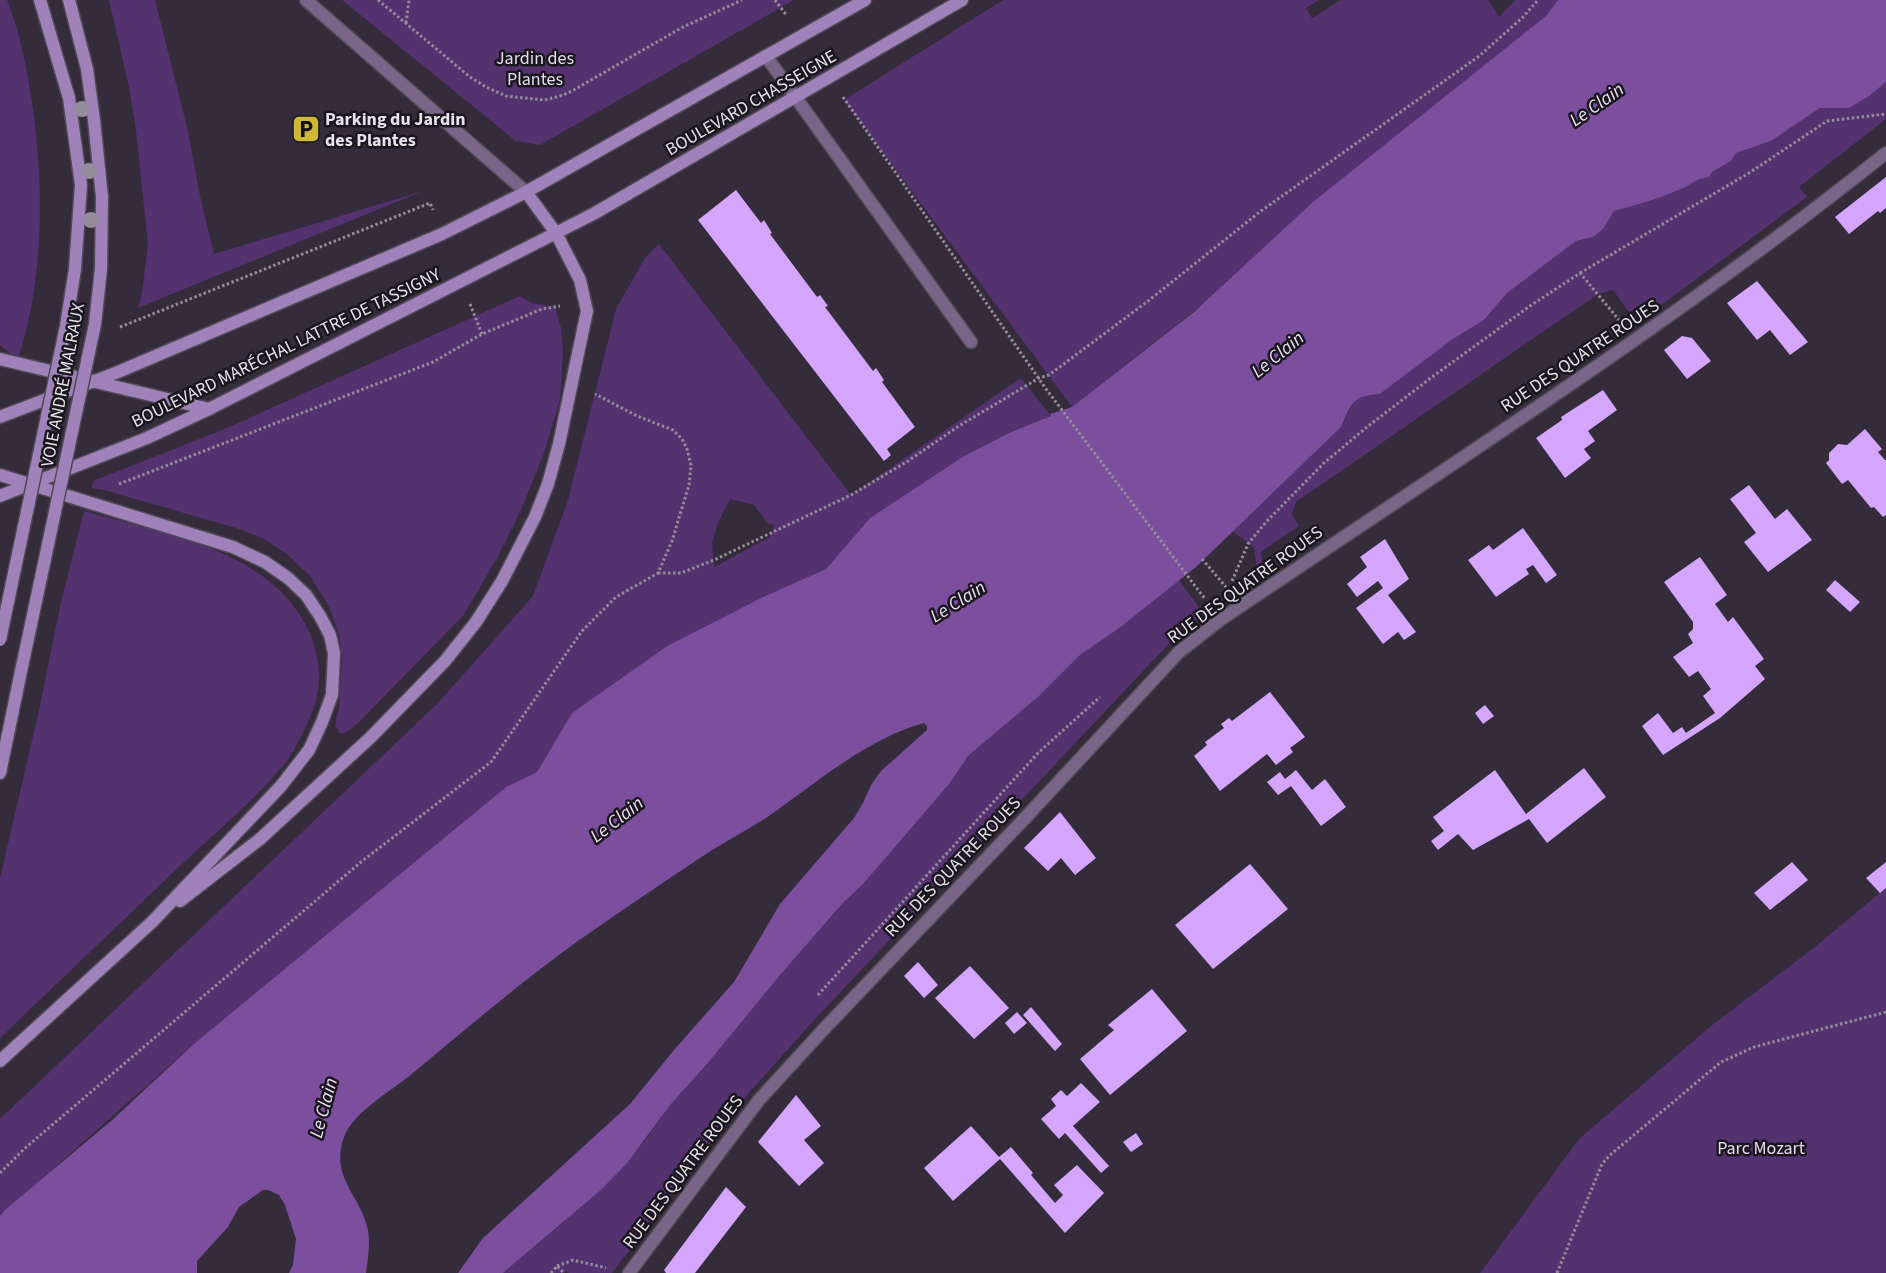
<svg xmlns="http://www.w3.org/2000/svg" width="1886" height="1273" viewBox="0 0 1886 1273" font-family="'Source Sans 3',sans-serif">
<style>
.green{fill:#54316f;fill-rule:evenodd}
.water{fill:#7c4f9e}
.building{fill:#d3a5fb}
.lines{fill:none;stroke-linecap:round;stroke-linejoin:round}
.lane-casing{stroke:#504956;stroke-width:15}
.street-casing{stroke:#504956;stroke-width:15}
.secondary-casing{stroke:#504956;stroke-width:15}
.path{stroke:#948d99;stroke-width:3;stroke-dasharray:2.5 2.5;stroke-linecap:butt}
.lane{stroke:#786588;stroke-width:12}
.street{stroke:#786588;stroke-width:12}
.secondary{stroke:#a082ba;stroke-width:12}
.secondary-bridge-casing{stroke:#504956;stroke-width:15;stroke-linecap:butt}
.secondary-bridge{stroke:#a082ba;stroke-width:12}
.tree{fill:#958c9e}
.labels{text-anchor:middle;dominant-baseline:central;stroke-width:5;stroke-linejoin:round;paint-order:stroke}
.park-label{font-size:18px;fill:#e5daf0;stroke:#1a161d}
.street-label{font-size:18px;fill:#e6e1ea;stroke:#1a161d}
.poi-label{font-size:18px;font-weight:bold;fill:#e6e1ea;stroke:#1a161d;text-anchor:start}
.water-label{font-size:19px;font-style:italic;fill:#eadef4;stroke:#1a161d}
</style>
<rect width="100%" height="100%" fill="#342c3a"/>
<g class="green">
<path d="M0 0H7C19 30 26 64 31 96 44 182 45 272 19 356L12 355 0 345Z"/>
<path d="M109 0H155L188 131 200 196 214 254 423 191 138 308 142 293 148 244 136 131 129 87Z"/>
<path d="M342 0H794L540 145 516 141Z"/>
<path d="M1003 0H1319L1306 8 1312 18 1341 0H1488L1499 17 1515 0H1558L1546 16 1193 312 1072 407 844 100Z"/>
<path d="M1886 82V119L1799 187 1807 197 1637 323 1613 290 1598 294 1296 502 1292 514 1299 526 1261 552 1263 566 1257 570 1254 548 1233 531 1341 427 1353 401 1365 395 1380 394 1453 339 1484 320 1507 293 1576 241 1593 237 1603 229 1614 211C1636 205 1659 199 1681 189 1691 185 1697 178 1709 177L1712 172 1731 161 1736 153 1771 141 1820 108H1849Z"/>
<path d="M659 244 851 495 1021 378 1051 416 1011 432 964 456 870 518 826 569 765 596 667 646 572 713 537 772 506 787 196 1042 0 1216V1119L438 703 533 596 568 500 616 309 645 258ZM730 499 754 505 768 524 774 525 770 537 714 567 712 542 718 523Z"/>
<path d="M520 296 532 303 555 307 561 328 563 352 560 400 544 453 521 510 496 560 463 616 357 724 345 733H340L335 725 339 708 342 658 339 634 329 607 311 577 289 556 264 539 236 528 104 490 92 488 93 481 227 428Z"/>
<path d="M84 511C141 527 210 540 258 573 298 600 327 646 317 696 315 710 297 746 289 758 259 797 219 829 183 863 122 921 61 980 0 1038V878L40 706 61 602Z"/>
<path d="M1179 580 1204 614 1175 636 1164 649 816 1018 748 1094 612 1273H569L566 1271 564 1273H503L565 1221 643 1143 671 1104 707 1064 781 974 841 905 864 883 950 783 968 756 1039 696 1080 655 1118 629Z"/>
<path d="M1886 888V1273H1480L1579 1139 1711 1026 1815 947Z"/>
</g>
<path class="water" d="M1558 0H1886V82L1869 96 1849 108H1820L1771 141 1736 153 1731 161 1712 172 1709 177C1697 178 1691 185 1681 189 1659 199 1636 205 1614 211L1603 229 1593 237 1576 241 1507 293 1484 320 1453 339 1380 394C1351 396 1352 403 1341 427L1196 567 1118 629 1080 655 1039 696 968 756 950 783 864 883 841 905 781 974 707 1064 671 1104 627 1163 602 1189 503 1273H458L483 1238 630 1104 674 1050 734 982 780 904 854 818 863 803 871 785 881 771 927 730V726L924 723C866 739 815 784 766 818 744 832 721 844 700 858 659 885 618 913 578 941 521 982 467 1028 413 1073 392 1091 354 1111 344 1137 330 1176 358 1193 367 1226 371 1241 368 1258 366 1273H289L293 1265 296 1239 285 1205 279 1195 268 1190H263L239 1207 228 1227 197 1261V1273H0V1216L6 1209 111 1121 196 1042 506 787 537 772 572 713 667 646 765 596 826 569 870 518 964 456 1011 432 1051 416 1050 414 1072 407 1194 312 1313 202 1546 16Z"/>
<g class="building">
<path d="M1886 177V208L1880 213 1878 211 1849 234 1835 217Z"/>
<path d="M736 190 761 223 764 220 772 233 770 234 817 297 820 295 828 306 825 307 873 371 876 368 884 380 882 382 915 427 887 449 891 455 884 461 698 220Z"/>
<path d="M1757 281 1808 342 1790 355 1770 330 1757 340 1727 303Z"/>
<path d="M1682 336 1692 338 1711 361 1687 379 1664 350Z"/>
<path d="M1603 390 1617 410 1588 431 1595 441 1584 449 1591 458 1565 478 1536 438 1562 420 1561 417Z"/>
<path d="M1865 429 1882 449 1878 452 1885 460H1886V515L1883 517 1874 507 1871 508 1848 480 1842 484 1826 463 1829 460V453L1838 444 1847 445Z"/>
<path d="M1749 485 1775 519 1787 509 1812 540 1768 572 1744 542 1756 533 1730 499Z"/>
<path d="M1523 528 1557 575 1546 583 1533 565 1526 569 1529 574 1496 597 1468 560 1489 545 1493 550Z"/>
<path d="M1385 539 1409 579 1388 595 1416 632 1404 640 1398 632 1383 644 1356 608 1383 588 1378 581 1357 597 1347 584 1367 567 1360 557Z"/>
<path d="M1700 557 1727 595 1715 604 1728 622 1733 617 1764 659 1755 666 1765 679 1720 718 1663 755 1642 726 1658 713 1673 733 1682 727 1686 733 1715 713 1703 696 1711 689 1698 671 1689 677 1673 657 1693 643 1688 634 1693 629V622L1664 582Z"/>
<path d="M1835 580 1860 602 1850 612 1826 590Z"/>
<path d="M1270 692 1305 737 1290 748 1293 752 1276 765 1267 754 1220 791 1194 756 1207 745 1205 742 1224 728 1221 724 1229 718 1232 721Z"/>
<path d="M1485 705 1494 716 1483 724 1475 713Z"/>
<path d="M1584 768 1606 797 1547 843 1529 819 1473 850 1458 834 1438 850 1431 841 1444 831 1433 817 1495 770 1526 814Z"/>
<path d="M1296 770 1312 790 1325 779 1346 807 1321 826 1291 786 1278 795 1267 782 1280 772 1285 779Z"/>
<path d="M1060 812 1096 858 1075 875 1061 858 1048 871 1024 848Z"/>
<path d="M1792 862 1808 880 1770 910 1754 893Z"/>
<path d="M1886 862V888L1880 893 1866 878Z"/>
<path d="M1250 864 1288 909 1213 969 1175 925Z"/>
<path d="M918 962 938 985 924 998 904 976Z"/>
<path d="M970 966 1009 1008 974 1039 935 998Z"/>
<path d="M1152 989 1187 1031 1110 1095 1080 1059 1114 1030 1108 1025Z"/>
<path d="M1031 1007 1062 1044 1055 1051 1023 1015Z"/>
<path d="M1017 1012 1027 1023 1014 1034 1005 1023Z"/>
<path d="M1081 1083 1100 1102 1073 1126 1109 1166 1101 1173 1065 1133 1059 1139 1041 1119 1056 1106 1051 1099 1061 1090 1067 1096Z"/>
<path d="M796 1095 821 1126 804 1140 824 1163 799 1186 758 1142Z"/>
<path d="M971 1126 999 1157 1011 1147 1033 1173 1031 1175 1055 1203 1063 1195 1054 1185 1077 1165 1104 1193 1065 1233 1000 1159 953 1201 924 1168Z"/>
<path d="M1136 1133 1143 1144 1131 1152 1123 1142Z"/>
<path d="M726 1187 746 1207 695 1273H666L664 1270Z"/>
</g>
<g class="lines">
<g class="lane-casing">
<path id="lane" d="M766 56 971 342"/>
</g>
<g class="street-casing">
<g id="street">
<path d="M306 0 526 192"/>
<path d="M629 1273 759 1100 824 1029 1027 816 1179 652 1220 620C1445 468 1675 322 1886 153"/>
</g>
</g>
<g class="secondary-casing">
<g id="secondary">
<path d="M40 0 69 98 81 185 75 269"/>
<path d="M69 0 87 69 94 120 102 197 101 269"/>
<path d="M0 359 209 409"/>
<path d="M0 417 118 372 442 234 526 192 865 0"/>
<path d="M0 475 233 547 265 562 288 578 306 595 320 616 330 635 334 653 332 695 322 722 309 750 281 786 152 922 0 1061"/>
<path d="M0 496 147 438 209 409 556 233 595 213 962 0"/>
<path d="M0 773 20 676"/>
<path d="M180 901 260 839 371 737 445 661 476 622 502 581 535 517 548 484 559 444 587 311 580 280 556 233 526 192"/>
</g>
</g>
<g class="path">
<path d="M378 0 470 77 486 87 506 96 545 100 560 96 572 91 681 28 742 0"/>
<path d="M775 0 787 16"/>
<path d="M406 23 409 0"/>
<path d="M843 97 1046 389 1205 599"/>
<path d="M1580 273 1749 173 1827 121 1886 114"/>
<path d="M470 304 482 334"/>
<path d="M120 327 430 203 433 210"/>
<path d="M119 484 433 362 482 334 542 309 560 306"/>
<path d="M1202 559 1226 587"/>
<path d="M658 573H681L714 560 851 495 908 461 959 426 1039 378 1049 375 1148 301 1261 211 1478 57 1522 18 1538 0"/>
<path d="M1232 581 1248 544 1266 522 1324 463 1367 427 1432 377 1530 306 1580 273 1619 320"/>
<path d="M818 995 1038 753 1100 697"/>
<path d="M0 1173 24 1149 361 862 491 762 582 631 616 597 658 573 672 541 689 485 691 465 687 449 682 439 673 430 637 416 595 394"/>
<path d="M557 1266 573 1260 606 1268"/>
<path d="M551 1273 557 1266 564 1273"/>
<path d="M1557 1273 1602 1164 1610 1155 1721 1062 1754 1047 1886 1012"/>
</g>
<use href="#lane" class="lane"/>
<use href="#street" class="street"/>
<use href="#secondary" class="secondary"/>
<g class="secondary-bridge-casing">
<g id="secondary-bridge">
<path d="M0 640 66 326 75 269"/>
<path d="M20 676 95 324 101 269"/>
</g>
</g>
<use href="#secondary-bridge" class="secondary-bridge"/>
</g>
<g class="tree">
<circle cx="82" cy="109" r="8"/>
<circle cx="89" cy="171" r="8"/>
<circle cx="91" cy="220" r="8"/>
</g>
<defs>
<g id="parking-square" transform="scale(1.4375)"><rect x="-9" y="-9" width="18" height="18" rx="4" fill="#cfb837" stroke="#1a161d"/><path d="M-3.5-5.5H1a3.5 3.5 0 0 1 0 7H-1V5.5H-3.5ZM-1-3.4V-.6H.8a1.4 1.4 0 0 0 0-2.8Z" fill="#111"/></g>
</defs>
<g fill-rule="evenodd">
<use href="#parking-square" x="306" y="129"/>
</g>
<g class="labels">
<g class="park-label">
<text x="535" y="58">Jardin des<tspan x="535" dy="21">Plantes</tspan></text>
<text x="1761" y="1148">Parc Mozart</text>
</g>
<g class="street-label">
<text transform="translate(751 103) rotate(-30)">BOULEVARD CHASSEIGNE</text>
<text transform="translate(286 348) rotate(-26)">BOULEVARD MARÉCHAL LATTRE DE TASSIGNY</text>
<text transform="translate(1580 356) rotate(-34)">RUE DES QUATRE ROUES</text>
<text transform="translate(63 385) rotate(-79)">VOIE ANDRÉ MALRAUX</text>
<text transform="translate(1245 585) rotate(-36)">RUE DES QUATRE ROUES</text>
<text transform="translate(953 867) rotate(-46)">RUE DES QUATRE ROUES</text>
<text transform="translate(683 1172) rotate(-53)">RUE DES QUATRE ROUES</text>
</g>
<g class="poi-label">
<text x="325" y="119">Parking du Jardin<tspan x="325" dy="21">des Plantes</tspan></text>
</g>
<g class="water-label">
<text transform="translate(1597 105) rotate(-35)">Le Clain</text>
<text transform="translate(1278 355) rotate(-39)">Le Clain</text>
<text transform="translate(958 602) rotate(-32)">Le Clain</text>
<text transform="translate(617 820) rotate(-38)">Le Clain</text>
<text transform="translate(324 1108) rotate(-75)">Le Clain</text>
</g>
</g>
</svg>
